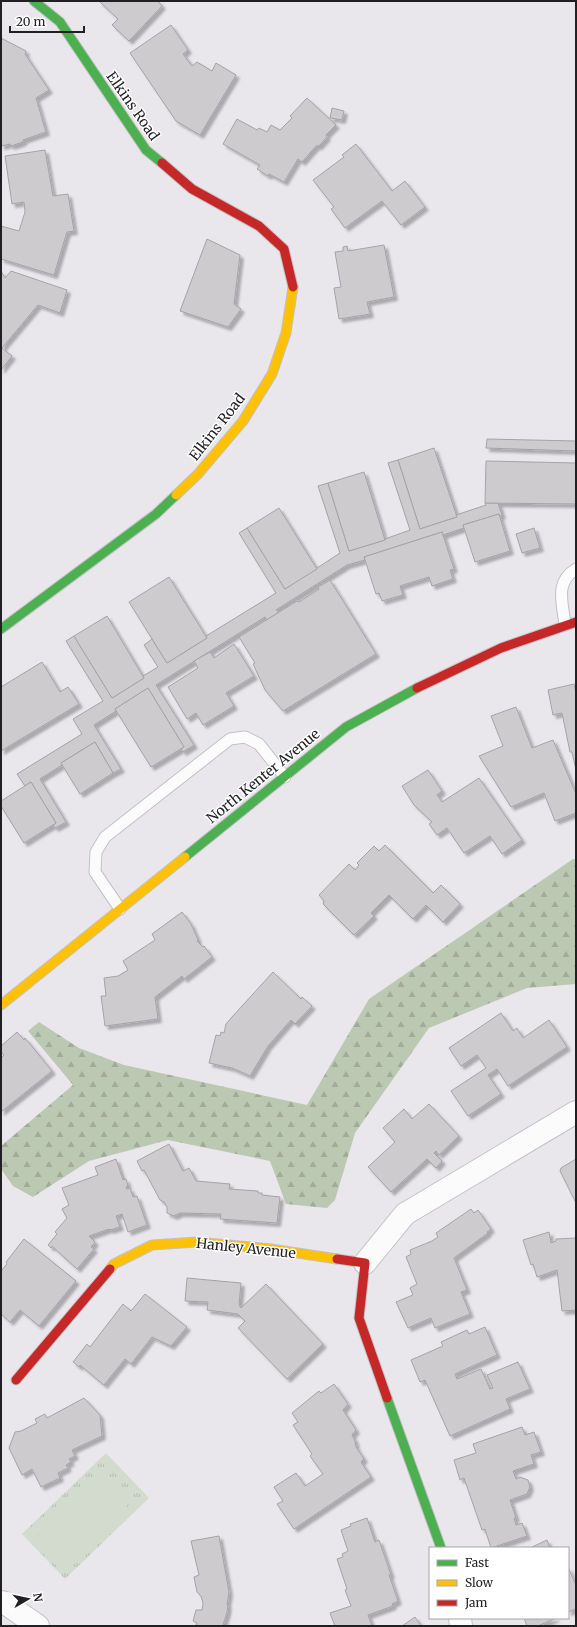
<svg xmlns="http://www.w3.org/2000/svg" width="577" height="1627" viewBox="0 0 577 1627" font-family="Merriweather,serif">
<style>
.forest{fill:url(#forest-firs)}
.park{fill:url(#park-tufts)}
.garden{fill:#d3dbce}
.building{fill:#cdcbce;stroke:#a5a3a6;filter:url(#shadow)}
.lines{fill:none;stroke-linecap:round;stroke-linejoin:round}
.lane-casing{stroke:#c2c1c5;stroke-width:13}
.street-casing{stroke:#c2c1c5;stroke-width:24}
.fast-casing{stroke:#c2c1c5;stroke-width:11}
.slow-casing{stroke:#c2c1c5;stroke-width:11}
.jam-casing{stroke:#c2c1c5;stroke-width:11}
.lane{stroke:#fcfbfc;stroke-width:11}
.street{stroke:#fcfbfc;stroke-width:22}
.fast{stroke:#4caf50;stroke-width:9}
.slow{stroke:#ffc107;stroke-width:9}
.jam{stroke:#c62828;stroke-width:9}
.labels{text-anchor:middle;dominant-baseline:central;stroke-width:3;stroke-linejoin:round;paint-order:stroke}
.street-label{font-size:14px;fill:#201f22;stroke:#fff}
</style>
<defs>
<pattern id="forest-firs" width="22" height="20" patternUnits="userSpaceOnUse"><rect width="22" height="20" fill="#bbc8b2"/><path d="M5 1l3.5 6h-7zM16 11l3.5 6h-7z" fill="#a0ab99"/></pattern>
<pattern id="park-tufts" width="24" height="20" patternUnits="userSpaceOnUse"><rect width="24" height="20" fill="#d3dbce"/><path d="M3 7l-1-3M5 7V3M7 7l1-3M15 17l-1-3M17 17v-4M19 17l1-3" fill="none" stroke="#b5bcb1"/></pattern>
<filter id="shadow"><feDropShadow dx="3.5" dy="3.5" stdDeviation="1" flood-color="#0004"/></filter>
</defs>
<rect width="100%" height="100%" fill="#e9e7ec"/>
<path class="forest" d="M573 859H576V984L527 988 429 1028 355 1133 335 1200 327 1208 286 1204 270 1161 168 1140 89 1161 33 1197 13 1186 1 1169V1146L73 1085 28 1031 39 1022 79 1048 124 1065 307 1105 369 999Z"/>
<path class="park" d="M106 1453 149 1498 65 1579 22 1534Z"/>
<path class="garden" d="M97 1475 128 1505 66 1568 36 1537Z"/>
<g class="building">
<path d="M99 1H158L162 6 129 41 112 25 118 19Z"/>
<path d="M171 25 188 50 183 54 192 66 197 62 212 71 216 63 236 75 200 135 176 121 130 53Z"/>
<path d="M1 38 26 51 25 54 49 90 36 98 46 132 23 140V142L11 146 10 144 1 146Z"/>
<path d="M307 98 336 125 326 135 327 137 318 147 317 145 302 162 298 159 284 182 269 174 268 176 257 169 260 165 223 144 237 119 257 130 259 128 267 132 271 125 280 130 292 118 290 116Z"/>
<path d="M332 108 344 111 342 120 330 118Z"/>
<path d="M356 144 392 191 405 181 425 207 401 225 382 201 345 228 331 209 334 207 313 180 344 157 342 155Z"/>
<path d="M45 150 53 196 68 194 74 231 67 232 54 275 1 259V226L19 231 25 212 24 202 12 204 5 156Z"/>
<path d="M207 239 240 255 234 304 241 309 228 327 180 311Z"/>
<path d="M384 245 394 297 367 302 370 314 339 319 334 288 341 287 335 252 343 251V247L347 246 348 251Z"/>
<path d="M1 271 5 278 11 271 67 290 60 313 38 305 2 348 12 356 1 370Z"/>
<path d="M487 439 576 441V451L486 448Z"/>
<path d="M434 448 457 517 420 529 398 460Z"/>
<path d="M398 460 420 529 457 517 456 515 486 505 485 503H498L502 515 499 517V514L463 525 464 528 443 535 442 532 364 557 365 560 347 565 276 610 279 612 267 620 265 617 156 685 194 745 183 752 181 749 184 747 148 688 115 709 116 711 94 725 121 769 113 773 95 742 61 763 62 765 40 779 66 822 55 828 53 825 56 823 31 782 25 786 17 774 82 734 73 719 103 701 66 641 74 636 112 698 144 678 143 676 158 667 144 645 152 639 167 663 207 638 206 636 276 593 239 533 247 528 285 589 340 553 318 486 328 483 349 551 385 540V539L410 530 388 463Z"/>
<path d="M486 461 576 463V504L485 503Z"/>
<path d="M364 472 385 540 349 551 328 483Z"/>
<path d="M279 508 317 569 285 589 247 528Z"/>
<path d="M499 514 510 551 475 562 463 525Z"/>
<path d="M534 528 540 548 522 553 516 534Z"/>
<path d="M442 532 454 569 450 570 453 579 432 586 429 577 400 586 403 595 382 601 379 593 376 594 364 557Z"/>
<path d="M169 577 207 638 167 663 129 602Z"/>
<path d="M330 580 376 654 283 711 265 690 253 664 255 663 239 637 297 601 299 602 319 589 318 587Z"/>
<path d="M107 616 144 678 112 698 74 636Z"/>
<path d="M234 644 254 676 226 693 234 706 203 725 196 713 187 719 168 687 198 668 194 661 210 652 214 658Z"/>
<path d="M42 662 60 692 68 687 79 704 1 751V687Z"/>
<path d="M574 684 576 693V770L572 752H570L562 713 553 715 548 690Z"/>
<path d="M148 688 184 747 151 767 115 709Z"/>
<path d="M516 707 532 748 553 740 576 794V813L555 821 544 793 511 807 479 756 503 746 491 716Z"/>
<path d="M95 742 113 773 80 794 61 763Z"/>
<path d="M428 770 442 791 437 795 442 802 479 778 522 840 502 854 490 836 464 853 447 828 437 835 429 824 432 822 414 805 402 786Z"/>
<path d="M31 782 56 823 24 843 1 806V801Z"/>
<path d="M385 845 433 893 441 885 460 904 443 922 426 905 413 919 389 895 371 913 374 916 354 935 323 904 324 901 319 895 349 864 355 870 359 865 357 863 374 846 379 851Z"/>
<path d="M182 912 191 924 198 940 197 941 203 947 204 946 212 957 184 979 182 976 155 997 158 1019 105 1026 101 996H106L104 978 118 976 128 970 123 961 155 940 152 934Z"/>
<path d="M273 972 301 999 302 997 312 1006 295 1024 291 1020 268 1046 250 1076 232 1068 209 1063 216 1035 220 1036 221 1032 224 1033 226 1024 232 1017Z"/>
<path d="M501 1013 513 1031 517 1028 523 1038 549 1020 567 1047 508 1086 497 1069 488 1075 501 1094 468 1116 451 1091 486 1068 477 1055 461 1066 449 1048Z"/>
<path d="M17 1032 24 1040 25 1038 52 1071 1 1112V1058L4 1055 1 1052V1046Z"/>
<path d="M429 1104 459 1136 439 1155 436 1151 434 1153 442 1161 436 1168 427 1159 391 1192 368 1167 395 1142 383 1128 404 1109 412 1119Z"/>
<path d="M169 1144 183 1171 189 1168 196 1181 230 1184 229 1189 258 1191V1193H262V1195L280 1197 277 1223 220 1219 221 1214 180 1213 174 1216 167 1213V1207L164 1202 160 1200 144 1170 142 1171 137 1161Z"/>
<path d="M116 1159 123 1180 126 1179 128 1186 126 1187 127 1189 130 1188 133 1197 137 1196 147 1225 128 1232 122 1214 116 1216 120 1227 110 1230 109 1229 89 1236 95 1242 91 1247 94 1249 77 1269 52 1246 51 1248 48 1245 57 1234 55 1232 67 1218 62 1209 69 1205 62 1188 98 1175 95 1167Z"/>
<path d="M576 1159V1203L560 1171 561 1168Z"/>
<path d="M471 1209 474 1213 478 1210 491 1229 487 1232 488 1233 454 1258 467 1290 461 1292 470 1314 435 1328 431 1318 408 1328 396 1302 413 1295 410 1288 417 1284 406 1257 411 1254 410 1250 432 1241 438 1237 436 1233Z"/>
<path d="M549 1232 551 1243 556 1241V1239L576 1238V1311V1310L562 1311 557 1270 537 1277 533 1264 531 1265 523 1240Z"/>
<path d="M24 1239 76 1281 39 1326 20 1310 10 1322 1 1314V1271L7 1264 6 1262Z"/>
<path d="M187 1278 241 1283 239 1305 241 1308 266 1284 323 1344 287 1379 238 1328 245 1321 238 1314 207 1310 208 1302 185 1301Z"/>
<path d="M145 1294 187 1327 171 1346 152 1337 131 1364 125 1359 104 1385 80 1365 79 1367 73 1362 87 1344 90 1347 123 1304 131 1311Z"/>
<path d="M485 1327 497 1355 455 1374 457 1379 481 1369 490 1389 493 1388 487 1375 518 1362 530 1389 506 1399 510 1409 450 1436 425 1380 420 1382 411 1360 443 1346 441 1342 467 1330 469 1334Z"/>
<path d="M334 1384 348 1404 343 1410 356 1430 352 1435 355 1441 356 1447 364 1459 361 1462 371 1477 294 1529 277 1504 283 1501 274 1487 296 1473 305 1486 323 1474 310 1456 312 1454 293 1425 298 1422 292 1413 319 1391 321 1393Z"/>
<path d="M84 1398 100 1415 102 1436 72 1450 75 1456 69 1459 71 1462 66 1465 68 1468 58 1473 60 1478 41 1487 32 1469 22 1475 9 1448 15 1432 21 1431 37 1423 35 1419 45 1414 47 1418Z"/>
<path d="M522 1427 525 1435 534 1432 541 1452 531 1455 534 1464 513 1471 516 1479 520 1477 528 1480 530 1487 527 1494 510 1500 516 1518H514L516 1525 522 1523 527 1536 491 1548 485 1529 482 1530 464 1478 460 1480 454 1460 476 1453 473 1444Z"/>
<path d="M367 1518 375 1542 379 1540 391 1575H389L398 1601 392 1604 393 1606 368 1615 372 1626H335L330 1613 351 1606 345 1590 347 1589 337 1559 343 1557 342 1554 348 1551 341 1530 351 1526 350 1524Z"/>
<path d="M219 1536 229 1592 227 1605H228L227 1612 223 1625 225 1626H196L197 1623 193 1621 196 1610H202L203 1603 201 1596 197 1592 194 1577 199 1575 191 1541Z"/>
<path d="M547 1540 550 1548H530Z"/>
<path d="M568 1567 576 1585V1609L568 1612Z"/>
<path d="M415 1617 421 1626H402Z"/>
<path d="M524 1618H556L538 1626H527Z"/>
</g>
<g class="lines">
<g class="lane-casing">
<g id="lane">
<path d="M565 625C563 604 554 582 576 569"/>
<path d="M120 909 95 872 96 852 105 837 230 739 245 737 259 744 285 777"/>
</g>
</g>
<g class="street-casing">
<g id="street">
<path d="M365 1263 405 1214 576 1112"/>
<path d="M1 1602 5 1603 38 1626"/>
<path d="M460 1618 461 1626"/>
</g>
</g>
<g class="fast-casing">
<g id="fast">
<path d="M34 1 60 22 146 150 162 163"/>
<path d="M1 629 156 514 176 495"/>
<path d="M185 857 346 727 417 688"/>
<path d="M387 1398 441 1548"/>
</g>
</g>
<g class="slow-casing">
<g id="slow">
<path d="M176 495 198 474 243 421 272 374 286 333 293 287"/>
<path d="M1 1005 185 857"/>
<path d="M110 1269 114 1264 152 1245 197 1242 271 1249 337 1259"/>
</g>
</g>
<g class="jam-casing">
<g id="jam">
<path d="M162 163 192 189 259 226 284 249 293 287"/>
<path d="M417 688 501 648 576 622"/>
<path d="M337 1259 365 1263 359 1318 387 1398"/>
<path d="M16 1380 110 1269"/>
</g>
</g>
<use href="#lane" class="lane"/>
<use href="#street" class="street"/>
<use href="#fast" class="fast"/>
<use href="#slow" class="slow"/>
<use href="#jam" class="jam"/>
</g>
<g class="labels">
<g class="street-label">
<text transform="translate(133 106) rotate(55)">Elkins Road</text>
<text transform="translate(217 427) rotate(-52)">Elkins Road</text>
<text transform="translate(263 776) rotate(-39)">North Kenter Avenue</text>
<text transform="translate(246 1248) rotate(6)">Hanley Avenue</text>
</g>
</g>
<rect width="577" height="1627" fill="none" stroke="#201f22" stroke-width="4"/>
<rect x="429" y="1547" width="140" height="72" fill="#ffffff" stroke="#a6a5a7"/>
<rect x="437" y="1560" width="20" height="6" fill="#4caf50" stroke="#a6a5a7"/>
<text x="465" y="1567" font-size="12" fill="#201f22">Fast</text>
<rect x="437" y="1580" width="20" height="6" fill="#ffc107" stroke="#a6a5a7"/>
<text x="465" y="1587" font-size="12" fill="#201f22">Slow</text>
<rect x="437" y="1600" width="20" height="6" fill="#c62828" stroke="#a6a5a7"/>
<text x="465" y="1607" font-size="12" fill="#201f22">Jam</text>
<g transform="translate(28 1599) rotate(81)" stroke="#ffffff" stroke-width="3" paint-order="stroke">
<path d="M0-3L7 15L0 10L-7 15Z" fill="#201f22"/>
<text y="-6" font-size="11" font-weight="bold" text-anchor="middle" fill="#201f22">N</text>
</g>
<path d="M10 26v6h74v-6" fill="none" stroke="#201f22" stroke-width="2"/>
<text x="16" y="26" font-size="12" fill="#201f22" stroke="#ffffff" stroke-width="3" paint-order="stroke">20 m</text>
</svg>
